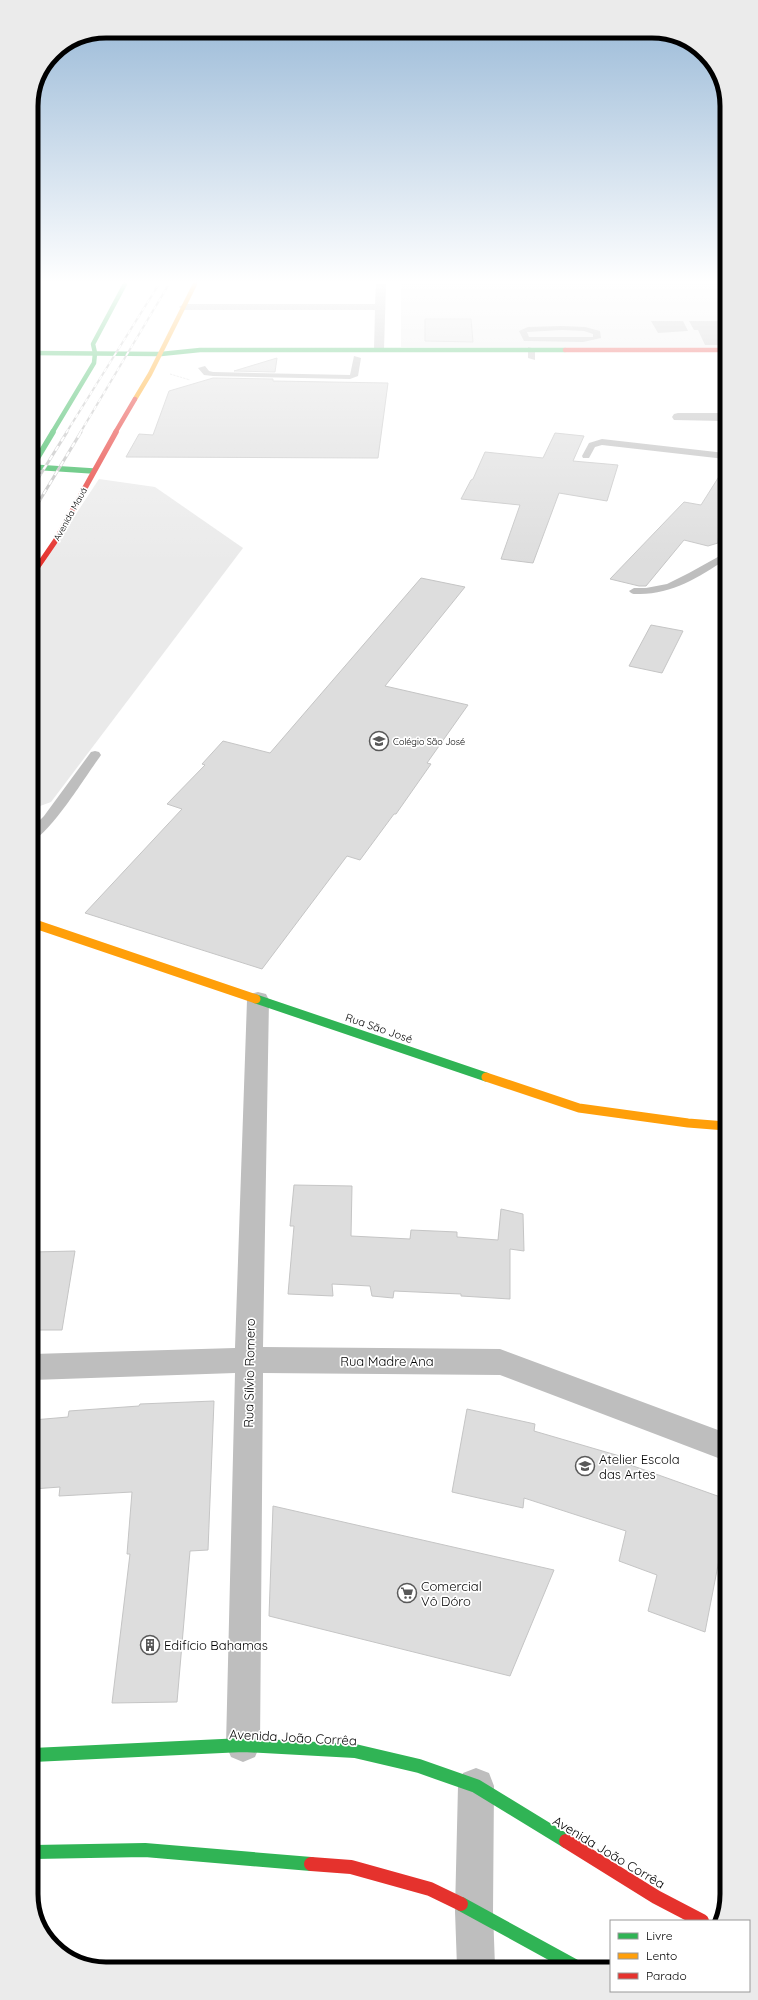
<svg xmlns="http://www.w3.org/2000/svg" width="758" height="2000" viewBox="0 0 758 2000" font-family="Quicksand,sans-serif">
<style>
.green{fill:#eaeaea}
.water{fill:#bcbcbc}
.building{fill:#ddd;stroke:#c5c5c5}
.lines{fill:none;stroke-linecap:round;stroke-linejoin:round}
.path{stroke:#b8b8b8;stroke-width:1;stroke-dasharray:0.5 1;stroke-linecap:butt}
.lane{fill:#bebebe;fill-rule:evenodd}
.street{fill:#bebebe;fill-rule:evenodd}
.fast-far3{stroke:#30b455;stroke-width:4.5}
.fast-far2{stroke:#30b455;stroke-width:5.5}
.fast-far1{stroke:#30b455;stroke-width:9}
.fast{stroke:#30b455;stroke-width:14}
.slow-far1{stroke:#ff9f0a;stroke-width:4.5}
.slow{stroke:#ff9f0a;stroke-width:9}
.jam-far2{stroke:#e5322d;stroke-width:4.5}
.jam-far1{stroke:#e5322d;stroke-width:5.5}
.jam{stroke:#e5322d;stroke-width:14}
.rail-far1-casing{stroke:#bdbdbd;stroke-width:2}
.rail-casing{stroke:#bdbdbd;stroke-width:3}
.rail-far1{stroke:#fff;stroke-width:1.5;stroke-dasharray:4.5;stroke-linecap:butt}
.rail{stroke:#fff;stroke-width:2;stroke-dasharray:5.5;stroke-linecap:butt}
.labels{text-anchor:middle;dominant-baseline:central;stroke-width:3.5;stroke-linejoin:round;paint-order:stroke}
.far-street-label{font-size:9px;fill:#000;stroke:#fff}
.far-poi-label{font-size:9px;fill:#000;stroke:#fff;text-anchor:start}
.street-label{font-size:11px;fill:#000;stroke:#fff}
.near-street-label{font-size:13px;fill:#000;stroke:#fff}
.near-poi-label{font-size:13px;fill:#000;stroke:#fff;text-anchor:start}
.rim{fill:none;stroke:#000;stroke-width:5}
</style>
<rect width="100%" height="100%" fill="#fff"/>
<g class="green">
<path d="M401 284H725V349L401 347Z"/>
<path d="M99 479 155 487 243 548 51 802 32 809V581Z"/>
</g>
<g class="water">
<path d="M651 321H683L688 331 658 333Z"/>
<path d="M689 321H725V345H705L698 330H694Z"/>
</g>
<g class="building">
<path d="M425 319H471L473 342 425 341Z"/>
<path d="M277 358 275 372 234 371Z"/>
<path d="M213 378 273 379V381L388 383 378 458 126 457 139 434 153 435 169 391Z"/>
<path d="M555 433 584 436 573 461 618 465 607 501 559 493 533 563 501 559 520 505 461 499 471 480 473 479 485 452 543 458Z"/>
<path d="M725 467V522L720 521 718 543 708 546 684 540 646 586H639L610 579 684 502 701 505Z"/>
<path d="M421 578 465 587 385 686 468 705 427 763 431 764 396 814H394L360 860 347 856 262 969 85 913 182 809 167 804 205 765 202 764 223 741 270 753Z"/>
<path d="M651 625 683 631 662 673 629 666Z"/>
<path d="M294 1185 352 1186 351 1236 410 1239 411 1230 457 1232V1237L498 1240 501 1209 523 1214 524 1251 510 1249V1299L461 1296V1294L394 1291 393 1298 372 1296 370 1286 332 1284 333 1296 288 1294 294 1226H290Z"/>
<path d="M75 1251 62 1330H33V1252Z"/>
<path d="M214 1401 208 1550 190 1551 177 1702 112 1703 130 1554H127L132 1492 59 1496 60 1487 33 1489V1420L68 1417 69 1411 139 1406 140 1404Z"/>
<path d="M467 1409 535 1424 534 1431 623 1457 622 1462 726 1499V1524L705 1632 648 1611 657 1575 619 1561 626 1531 524 1498 523 1508 452 1492Z"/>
<path d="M273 1506 554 1570 510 1676 269 1616Z"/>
</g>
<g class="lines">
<path class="path" d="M170 374 190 380"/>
<g class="lane">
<path d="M562 326 585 327 600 331 601 338 583 342 527 341H524L519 331 528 327ZM562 330 584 331 593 334V337H529L527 332Z"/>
<path d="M528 347 535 349V360L528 358Z"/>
<path d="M354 356 361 358 358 376 350 379 213 376 204 375 198 368 205 366 209 371 213 372 350 375Z"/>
<path d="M602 439 725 453V459L602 445 595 447 589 458H583L582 456 589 443Z"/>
<path d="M725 553V560C699 577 672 594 640 594 635 594 632 595 629 591L634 588H646L667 584 689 573Z"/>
<path d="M95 751 99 752 101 755 99 758C87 774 49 836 32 840V828L44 816 91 752Z"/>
</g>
<g class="street">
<path d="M376 284H386L384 349 379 352 374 349 375 310H184L179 307 184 304H375Z"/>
<path d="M678 413H725V421L674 420 672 417 674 414Z"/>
<path d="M258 992 266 994 269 1000 263 1347 500 1349 726 1433V1461L500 1375 263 1373 260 1745 255 1757 243 1762 231 1757 226 1745 235 1373 33 1380V1354L235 1348 247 1000 250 994Z"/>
<path d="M476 1768 489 1773 494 1786 493 1911 495 1967H457L455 1911 458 1786 463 1773Z"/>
</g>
<g class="fast-far3">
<path d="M31 353 161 354 200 350H565"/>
<path d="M52 433 94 363 95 353 93 344 125 284"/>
</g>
<path class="fast-far2" d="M53 432 32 467 93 471"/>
<path class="fast-far1" d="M256 999 486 1077"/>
<g class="fast">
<path d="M33 1755 243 1745 355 1751 419 1766 476 1786 566 1841"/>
<path d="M34 1852 145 1850 311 1864"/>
<path d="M461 1904 576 1967"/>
</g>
<path class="slow-far1" d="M135 399 150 374 195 284"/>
<g class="slow">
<path d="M32 923 256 999"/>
<path d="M486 1077 579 1108 688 1123 726 1126"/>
</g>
<g class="jam-far2">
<path d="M565 350H725"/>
<path d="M115 433 135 399"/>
</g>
<path class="jam-far1" d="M32 575 56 540 116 432"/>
<g class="jam">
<path d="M566 1841 656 1897 702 1921"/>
<path d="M311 1864 351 1867 430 1889 461 1904"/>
</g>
<g class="rail-far1-casing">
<g id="rail-far1">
<path d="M66 433 159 284"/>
<path d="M80 433 169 284"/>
</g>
</g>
<g class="rail-casing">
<g id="rail">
<path d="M32 488 67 432"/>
<path d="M32 513 81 432"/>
</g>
</g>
<use href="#rail-far1" class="rail-far1"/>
<use href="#rail" class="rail"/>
</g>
<linearGradient id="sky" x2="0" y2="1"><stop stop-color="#96b7d6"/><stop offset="0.5" stop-color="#fff"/><stop offset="1" stop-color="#fff" stop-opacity="0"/></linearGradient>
<rect width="758" height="564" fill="url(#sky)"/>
<defs>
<g id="school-ring" transform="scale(1)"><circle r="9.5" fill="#fff" stroke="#595959" stroke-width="1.5"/><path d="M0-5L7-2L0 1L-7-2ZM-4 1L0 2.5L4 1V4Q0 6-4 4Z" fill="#595959"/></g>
<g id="supermarket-ring" transform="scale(1)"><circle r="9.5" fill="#fff" stroke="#595959" stroke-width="1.5"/><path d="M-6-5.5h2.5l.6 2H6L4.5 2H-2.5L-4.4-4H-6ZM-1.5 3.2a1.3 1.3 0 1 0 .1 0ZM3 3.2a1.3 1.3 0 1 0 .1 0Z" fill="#595959"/></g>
<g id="building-ring" transform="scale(1)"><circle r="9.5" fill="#fff" stroke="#595959" stroke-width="1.5"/><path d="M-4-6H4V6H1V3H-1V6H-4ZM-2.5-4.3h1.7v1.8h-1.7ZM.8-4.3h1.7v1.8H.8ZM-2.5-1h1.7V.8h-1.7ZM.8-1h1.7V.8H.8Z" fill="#595959"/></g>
</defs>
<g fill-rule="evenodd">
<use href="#school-ring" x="379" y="741"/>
<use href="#school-ring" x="585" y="1466"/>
<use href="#supermarket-ring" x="407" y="1593"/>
<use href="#building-ring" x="150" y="1645"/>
</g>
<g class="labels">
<g class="far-street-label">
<text transform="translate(70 514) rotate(-61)">Avenida Mauá</text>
</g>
<g class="far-poi-label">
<text x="393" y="741">Colégio São José</text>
</g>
<g class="street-label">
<text transform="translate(379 1028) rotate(19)">Rua São José</text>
</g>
<g class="near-street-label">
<text x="387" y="1361">Rua Madre Ana</text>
<text transform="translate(249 1373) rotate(-89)">Rua Sílvio Romero</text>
<text transform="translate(293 1737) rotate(3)">Avenida João Corrêa</text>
<text transform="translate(609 1852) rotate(31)">Avenida João Corrêa</text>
</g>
<g class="near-poi-label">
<text x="599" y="1459">Atelier Escola<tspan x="599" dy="15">das Artes</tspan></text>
<text x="421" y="1586">Comercial<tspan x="421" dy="15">Vô Dóro</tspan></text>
<text x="164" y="1645">Edifício Bahamas</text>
</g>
</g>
<path d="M0 0H758V2000H0ZM106 38H652A68 68 0 0 1 720 106V1894A68 68 0 0 1 652 1962H106A68 68 0 0 1 38 1894V106A68 68 0 0 1 106 38Z" fill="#ebebeb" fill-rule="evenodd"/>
<path class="rim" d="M106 38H652A68 68 0 0 1 720 106V1894A68 68 0 0 1 652 1962H106A68 68 0 0 1 38 1894V106A68 68 0 0 1 106 38Z"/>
<rect x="610" y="1920" width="140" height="72" fill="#ffffff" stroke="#999999"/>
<rect x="618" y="1933" width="20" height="6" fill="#30b455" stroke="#999999"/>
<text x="646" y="1940" font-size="12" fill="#000000">Livre</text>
<rect x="618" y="1953" width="20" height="6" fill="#ff9f0a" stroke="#999999"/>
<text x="646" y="1960" font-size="12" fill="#000000">Lento</text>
<rect x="618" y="1973" width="20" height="6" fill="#e5322d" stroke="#999999"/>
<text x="646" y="1980" font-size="12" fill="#000000">Parado</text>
</svg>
